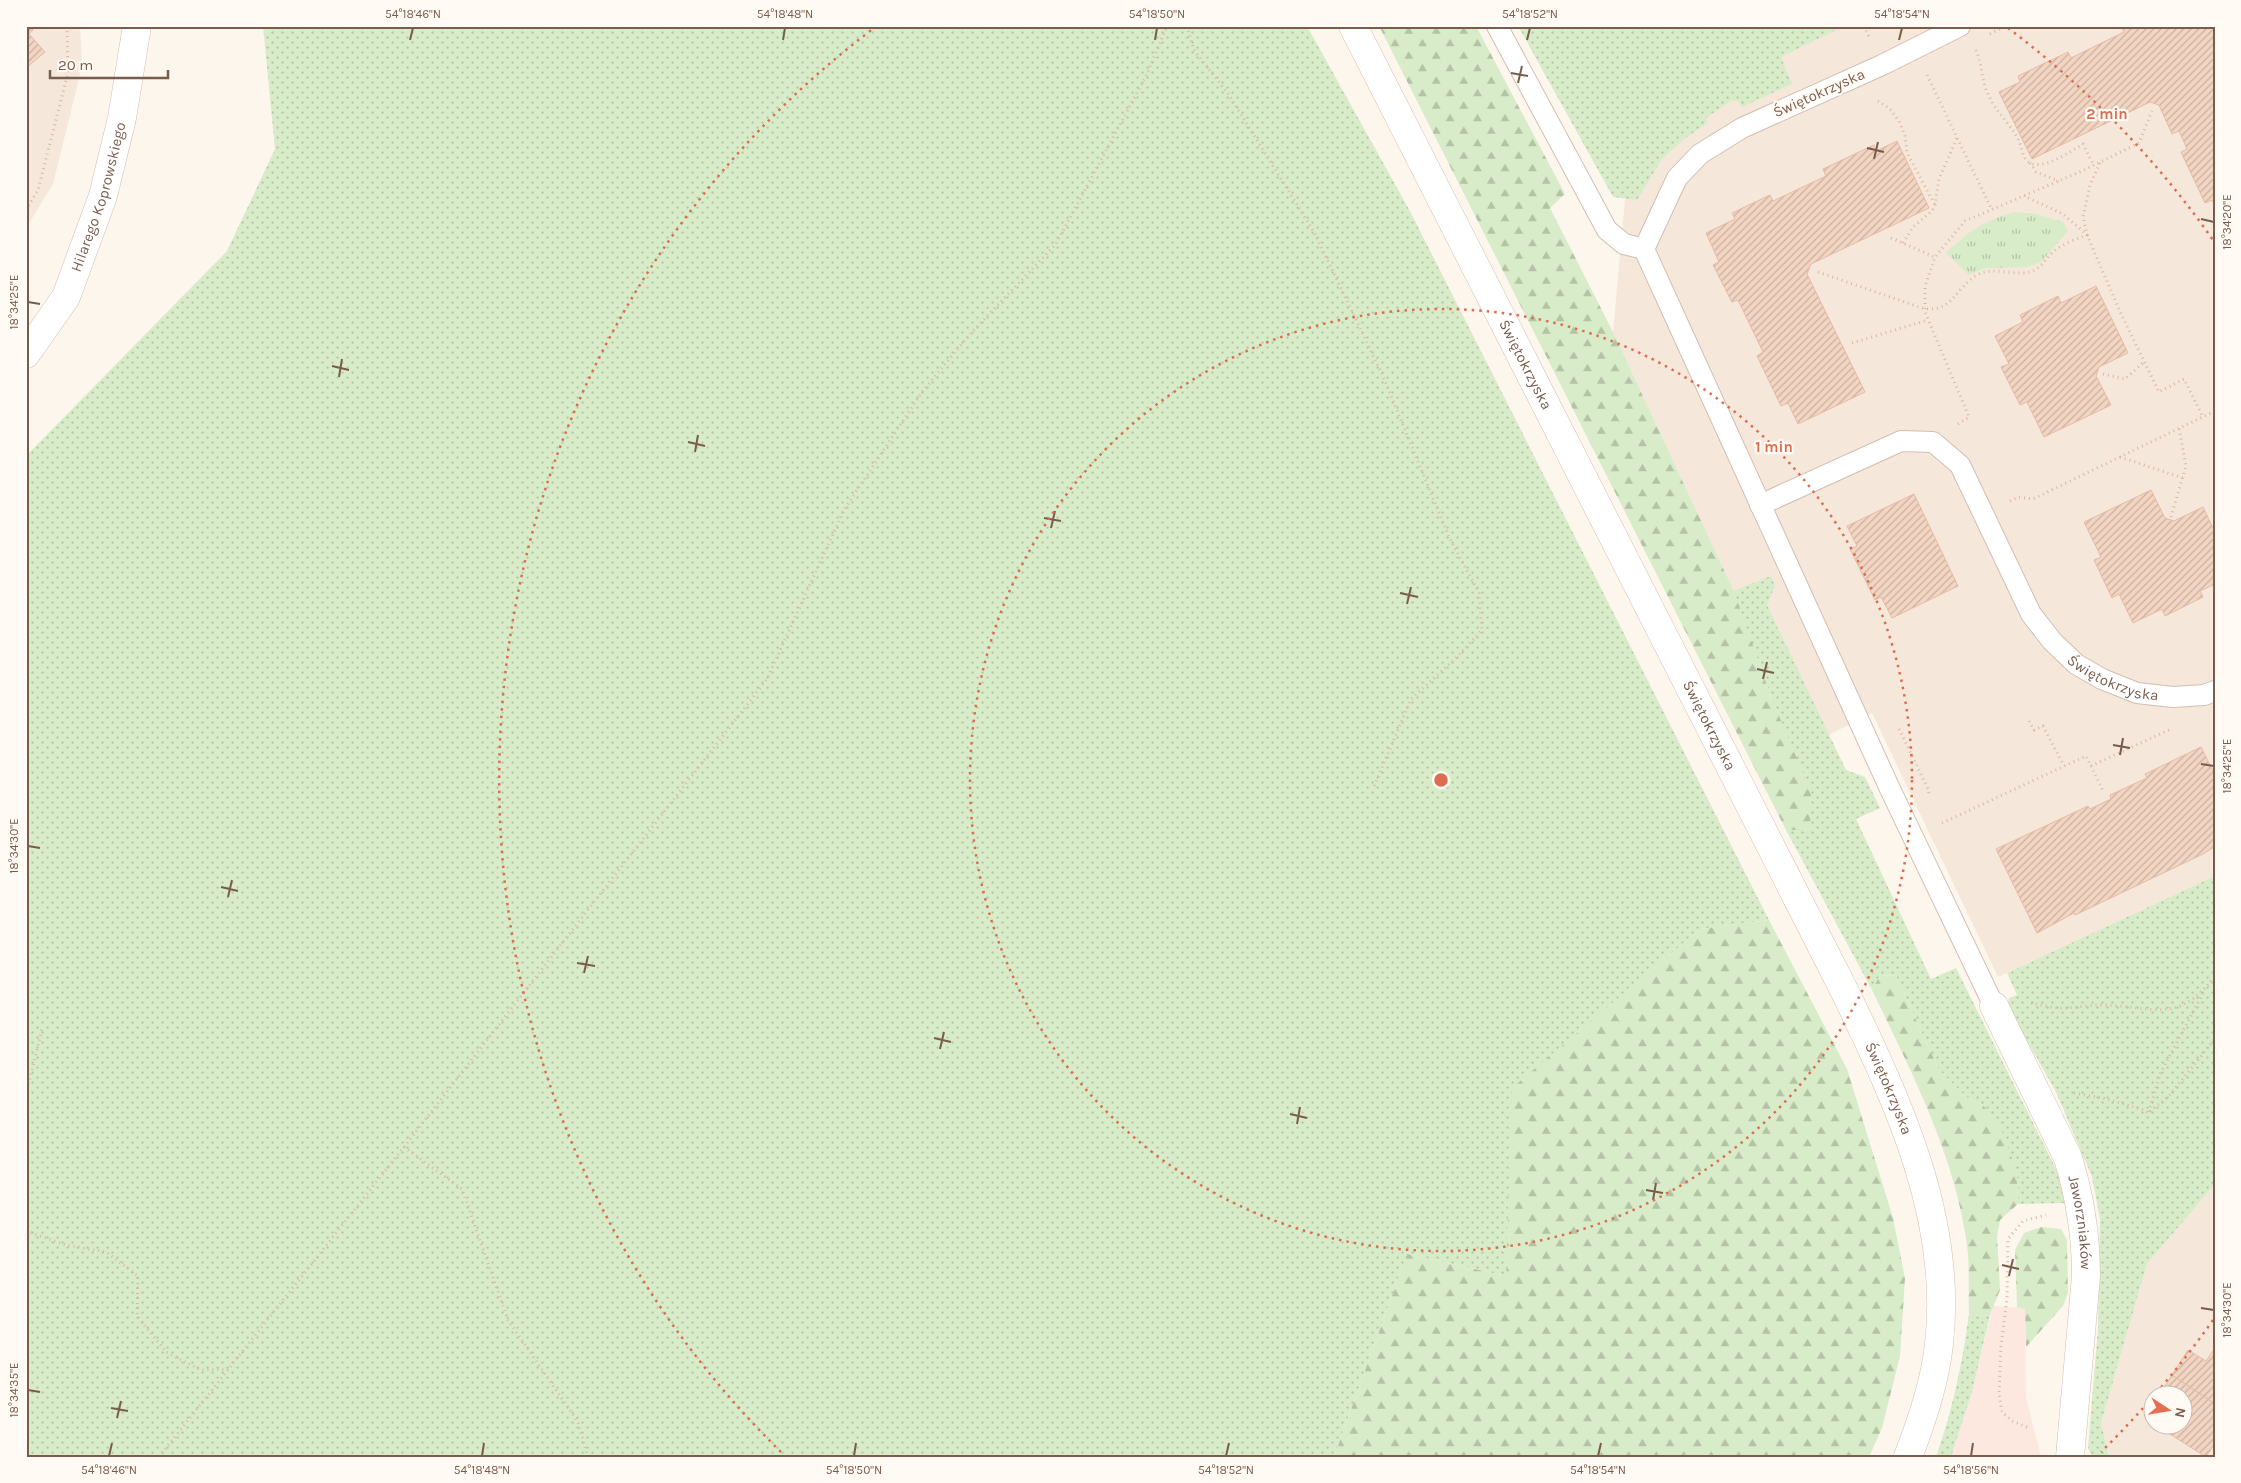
<svg xmlns="http://www.w3.org/2000/svg" width="2241" height="1483" viewBox="0 0 2241 1483" font-family="Karla,sans-serif">
<style>
.residential{fill:#f5e8da;fill-rule:evenodd}
.commercial{fill:#fde8e0}
.grass{fill:url(#grass-dots)}
.forest{fill:url(#forest-firs)}
.park{fill:url(#park-tufts)}
.building{fill:url(#building-hatch);stroke:#e6bba3}
.lines{fill:none;stroke-linecap:round;stroke-linejoin:round}
.service-casing{stroke:#d1beb0;stroke-width:22}
.minor-casing{stroke:#d1beb0;stroke-width:29}
.secondary-casing{stroke:#d6c0b0;stroke-width:29}
.path{stroke:#d9b8a5;stroke-width:3;stroke-dasharray:1 4;stroke-linecap:butt}
.service{stroke:#fff;stroke-width:20}
.minor{stroke:#fff;stroke-width:28}
.secondary{stroke:#fff;stroke-width:28}
.ticks{fill:none;stroke:#7a5c4d;stroke-width:2}
.ring{fill:none;stroke:#dc6d51;stroke-width:2.5;stroke-dasharray:2.5 5}
.labels{text-anchor:middle;dominant-baseline:central;stroke-width:4.5;stroke-linejoin:round;paint-order:stroke}
.street-label{font-size:15px;fill:#7a5c4d;stroke:#fffaf3}
.centre{fill:#dc6d51;stroke:#fffaf3;stroke-width:2.5}
.ring-label{font-size:15px;text-anchor:middle;font-weight:bold;fill:#dc6d51;stroke:#fffaf3;stroke-width:4.5;stroke-linejoin:round;paint-order:stroke}
.neatline{fill:none;stroke:#7a5c4d;stroke-width:2}
.ticks-label{font-size:12px;text-anchor:middle;fill:#7a5c4d}
</style>
<defs>
<pattern id="grass-dots" width="8" height="8" patternUnits="userSpaceOnUse" patternTransform="scale(1.25)"><rect width="8" height="8" fill="#d8ecc9"/><path d="M2 2h.1M6 6h.1" fill="none" stroke="#b4c2a5" stroke-width="1.8" stroke-linecap="round"/></pattern>
<pattern id="forest-firs" width="22" height="20" patternUnits="userSpaceOnUse" patternTransform="scale(1.25)"><rect width="22" height="20" fill="#d8ecc9"/><path d="M5 1l3.5 6h-7zM16 11l3.5 6h-7z" fill="#b4c2a5"/></pattern>
<pattern id="park-tufts" width="24" height="20" patternUnits="userSpaceOnUse" patternTransform="scale(1.25)"><rect width="24" height="20" fill="#d8ecc9"/><path d="M3 7l-1-3M5 7V3M7 7l1-3M15 17l-1-3M17 17v-4M19 17l1-3" fill="none" stroke="#b4c2a5"/></pattern>
<pattern id="building-hatch" width="6" height="6" patternUnits="userSpaceOnUse" patternTransform="scale(1.25)"><rect width="6" height="6" fill="#f3d5c3"/><path d="M-1 1l2-2M0 6l6-6M5 7l2-2" fill="none" stroke="#cab0a1"/></pattern>
</defs>
<rect width="100%" height="100%" fill="#fdf6ec"/>
<g class="residential">
<path d="M26 26H80L82 66 53 184 26 228Z"/>
<path d="M1822 26H2215V876L1998 977 1872 713 1813 743 1733 591 1613 332 1627 178 1810 32Z"/>
<path d="M2215 1184V1457H2109L2101 1423 2147 1264ZM2154 1396H2184V1426H2154Z"/>
</g>
<path class="commercial" d="M1993 1306 2025 1308 2026 1397 2041 1457H1951L1972 1392Z"/>
<g class="grass">
<path d="M263 26H1307L1411 213 1769 920 1700 929 1513 1088 1506 1276 1407 1254 1334 1457H26V456L227 251 275 149Z"/>
<path d="M1518 26H1844L1781 57 1792 84 1742 107 1739 102 1732 100 1706 118 1707 123 1683 140 1662 159 1637 200 1613 197Z"/>
<path d="M1771 576 1775 586 1767 605 1846 770 1865 777 1880 808 1856 819 1931 979 1956 968 2056 1169 2066 1203 2018 1204 2017 1172 1983 1105 1966 1097 1939 1070 1896 976 1880 975 1872 990 1786 830 1810 829 1771 697 1733 591Z"/>
<path d="M2215 876V1184L2147 1264 2101 1423 2109 1457H2092L2088 1448 2098 1329 2100 1219 2092 1177 2056 1092 2007 1005 2009 998 2017 995 2007 973Z"/>
<path d="M1969 1314 1982 1316 1990 1315 1972 1392 1951 1457H1936C1953 1408 1962 1365 1969 1314Z"/>
</g>
<g class="forest">
<path d="M1379 26H1476L1565 194 1550 208 1613 332 1735 594 1771 697 1811 792 1810 830H1786Z"/>
<path d="M1769 920 1847 1069 1893 1218 1905 1278 1900 1356 1882 1428 1869 1457H1334L1407 1254 1506 1276 1512 1088 1700 929Z"/>
<path d="M1880 975 1896 976 1939 1070 1966 1097 1983 1105 2000 1126 2017 1172 2018 1204 2000 1220 1997 1236 2000 1290 1990 1315 1982 1316 1969 1314C1968 1291 1970 1268 1967 1245 1955 1155 1911 1071 1872 990Z"/>
<path d="M2041 1227 2061 1229 2067 1240 2068 1293 2063 1306 2026 1347 2025 1309 2017 1307 2015 1250 2024 1233Z"/>
</g>
<path class="park" d="M2014 212 2036 214 2063 222 2068 231 2041 262 2027 267 1986 268 1969 275 1946 253C1970 230 1982 222 2014 212Z"/>
<g class="building">
<path d="M26 26H30L33 30 29 34 45 52 26 68Z"/>
<path d="M2121 26H2203L2204 29 2211 26 2215 35V206L2212 200 2205 203 2181 152 2187 149 2179 131 2172 134 2159 105 2150 102 2032 159 1999 92 2020 82 2018 76 2068 52 2071 58 2124 32Z"/>
<path d="M1897 141 1929 208 1811 264 1807 274 1865 392 1798 424 1788 403 1781 406 1757 356 1763 352 1738 300 1732 302 1713 265 1719 262 1706 233 1735 219 1732 213 1770 195 1773 201 1826 176 1823 169 1874 145 1876 151Z"/>
<path d="M2096 286 2128 353 2099 367 2096 376 2111 405 2044 437 2027 402 2020 405 2001 367 2009 364 1995 336 2023 322 2020 315 2058 296 2061 303Z"/>
<path d="M2151 490 2165 518 2174 521 2203 507 2215 532V584L2200 591 2203 597 2165 616 2162 609 2133 623 2119 594 2112 598 2094 560 2101 557 2084 522Z"/>
<path d="M1914 494 1958 586 1892 618 1881 597 1875 600 1850 549 1857 546 1847 526Z"/>
<path d="M2201 747 2215 775V849L2214 847 2203 854 2075 915 2074 913 2037 933 1996 849 2088 806 2090 809 2111 799 2110 795 2147 778 2145 774Z"/>
<path d="M2215 1348V1404L2172 1375 2188 1350 2206 1361Z"/>
<path d="M2172 1375 2215 1404V1443L2206 1457 2162 1429 2164 1426H2184V1396H2159Z"/>
</g>
<g class="lines">
<g class="service-casing">
<g id="service">
<path d="M1497 26 1607 230 1624 244 1644 249"/>
<path d="M1960 26 1882 65 1742 128 1700 154 1677 178 1644 249 1890 789 1994 1006"/>
<path id="s1" d="M1760 505 1901 441 1933 442 1960 465 2031 614 2052 641 2076 664 2102 679 2137 693 2173 697 2204 695 2215 691"/>
</g>
</g>
<g class="minor-casing">
<g id="minor">
<path id="s2" d="M26 354 66 297 103 196 122 118 137 26"/>
<path id="s3" d="M1994 1006 2068 1158C2080 1197 2086 1236 2086 1276L2070 1457"/>
</g>
</g>
<g class="secondary-casing">
<g id="secondary">
<path id="s4" d="M1353 26 1846 994C1899 1104 1953 1219 1939 1344 1935 1382 1922 1420 1908 1457"/>
</g>
</g>
<g class="path">
<path d="M1187 26 1194 50 1229 95 1314 232 1382 374 1449 537 1479 593 1482 630 1457 657 1411 699 1373 789"/>
<path d="M1864 26 1869 37"/>
<path d="M1990 34 2005 26"/>
<path d="M1976 50C1983 66 1981 83 1990 98 1997 113 2011 125 2018 139 2022 146 2022 159 2030 163 2045 170 2071 151 2083 144L2094 166"/>
<path d="M1927 75 1992 210"/>
<path d="M1878 101 1890 109 1899 121 1905 135 1907 153 1935 205"/>
<path d="M2030 163 2036 172 2059 181"/>
<path d="M2100 163 2090 185 2083 217 2087 235 2122 316 2159 392 2184 379 2203 417"/>
<path d="M26 210 38 190 68 73 67 26"/>
<path d="M1891 238 1935 257"/>
<path d="M1903 243 1913 227 1932 211 1935 205 1939 179 1957 138"/>
<path d="M1818 272 1925 309C1954 311 1955 288 1977 275 1994 266 2012 276 2030 272 2042 268 2044 260 2053 252 2062 244 2076 239 2087 235L2063 214 2024 196"/>
<path d="M1852 343 1928 320"/>
<path d="M2103 374 2125 379 2144 362"/>
<path d="M1958 424 1969 417 1925 312V286L1935 257 1965 221 2082 171 2139 143 2152 111"/>
<path d="M2120 457 2183 478"/>
<path d="M2010 501 2018 497 2033 499 2215 411"/>
<path d="M2171 517 2186 466 2179 428"/>
<path d="M2029 721 2034 730 2043 726 2064 766"/>
<path d="M1899 729 1929 791 1928 796"/>
<path d="M2091 766 2171 729"/>
<path d="M1942 823 2086 756 2104 793"/>
<path d="M2031 1003C2041 1005 2052 1008 2062 1008 2075 1008 2088 1005 2100 1005 2152 1005 2176 1027 2215 976"/>
<path d="M2074 1093 2103 1098 2144 1110 2148 1113 2169 1096 2215 1039"/>
<path d="M26 1094 42 1029"/>
<path d="M2149 1112 2160 1074 2203 993"/>
<path d="M404 1147 462 1189 508 1320 578 1422 588 1457"/>
<path d="M26 1231 66 1245 106 1252 138 1276 137 1316 166 1352 201 1370 228 1369"/>
<path d="M2027 1427 2012 1421 2002 1412 1999 1394 2001 1346 2007 1298 2008 1239 2023 1221 2046 1215"/>
<path d="M159 1457 404 1147 767 679 844 510 922 392 970 334 1056 244 1147 74 1167 26"/>
</g>
<use href="#service" class="service"/>
<use href="#minor" class="minor"/>
<use href="#secondary" class="secondary"/>
</g>
<path class="ticks" d="M410 40 413 28M783 40 785 28M1155 40 1157 28M1527 40 1530 28M1899 40 1902 28M1511 73 1528 76M1518 83 1522 66M1867 148 1884 152M1874 159 1878 142M2201 219 2214 222M28 302 40 304M332 366 349 370M339 377 342 359M688 442 705 446M695 452 698 435M1044 518 1061 521M1051 528 1055 511M1400 593 1418 597M1407 604 1411 587M1757 669 1774 673M1763 679 1767 662M2113 745 2130 748M2120 755 2123 738M2201 764 2214 766M28 846 40 848M221 887 238 891M228 897 232 880M577 963 595 966M584 973 588 956M934 1038 951 1042M940 1049 944 1032M1290 1114 1307 1118M1297 1124 1300 1107M1646 1190 1663 1193M1653 1200 1656 1183M2002 1265 2019 1269M2009 1276 2013 1259M2201 1308 2214 1310M28 1390 40 1392M111 1408 128 1411M117 1418 121 1401M109 1456 112 1443M482 1456 484 1443M854 1456 856 1443M1226 1456 1229 1443M1598 1456 1601 1443M1971 1456 1973 1443"/>
<g class="ring">
<circle cx="1441" cy="780" r="471"/>
<path d="M2213 1320A942 942 0 0 1 2101 1452M781 1452A942 942 0 0 1 874 28M2008 28A942 942 0 0 1 2213 240"/>
</g>
<g class="labels">
<g class="street-label">
<text transform="translate(1819 93) rotate(-24)">Świętokrzyska</text>
<text stroke="none"><textPath href="#s2" startOffset="175">Hilarego Koprowskiego</textPath></text>
<text stroke="none"><textPath href="#s4" startOffset="380">Świętokrzyska</textPath></text>
<text stroke="none"><textPath href="#s1" startOffset="495">Świętokrzyska</textPath></text>
<text stroke="none"><textPath href="#s4" startOffset="785">Świętokrzyska</textPath></text>
<text stroke="none"><textPath href="#s4" startOffset="1190">Świętokrzyska</textPath></text>
<text stroke="none"><textPath href="#s3" startOffset="235">Jaworzniaków</textPath></text>
</g>
</g>
<circle cx="1441" cy="780" r="8" class="centre"/>
<g class="ring-label">
<text x="2107" y="119">2 min</text>
<text x="1774" y="452">1 min</text>
</g>
<rect width="2241" height="1483" fill="none" stroke="#fffaf3" stroke-width="55"/>
<g transform="translate(2168 1410) rotate(102)"><circle r="24" fill="#fffaf3" stroke="#cabbb1"/>
<path d="M0-4L9 19L0 12L-9 19Z" fill="#e76f51"/>
<text y="-8" font-size="14" font-weight="bold" text-anchor="middle" fill="#7a5c4d">N</text>
</g>
<path d="M50 70v8h118v-8" fill="none" stroke="#7a5c4d" stroke-width="2.5"/>
<text x="58" y="70" font-size="15" fill="#7a5c4d" stroke="#fffaf3" stroke-width="4" paint-order="stroke">20 m</text>
<rect x="28" y="28" width="2186" height="1428" class="neatline"/>
<g class="ticks-label">
<text x="413" y="18">54°18'46"N</text>
<text x="785" y="18">54°18'48"N</text>
<text x="1157" y="18">54°18'50"N</text>
<text x="1530" y="18">54°18'52"N</text>
<text x="1902" y="18">54°18'54"N</text>
<text transform="translate(2227 222) rotate(-90)" y="4">18°34'20"E</text>
<text transform="translate(14 302) rotate(-90)" y="4">18°34'25"E</text>
<text transform="translate(2227 766) rotate(-90)" y="4">18°34'25"E</text>
<text transform="translate(14 846) rotate(-90)" y="4">18°34'30"E</text>
<text transform="translate(2227 1310) rotate(-90)" y="4">18°34'30"E</text>
<text transform="translate(14 1390) rotate(-90)" y="4">18°34'35"E</text>
<text x="109" y="1474">54°18'46"N</text>
<text x="482" y="1474">54°18'48"N</text>
<text x="854" y="1474">54°18'50"N</text>
<text x="1226" y="1474">54°18'52"N</text>
<text x="1598" y="1474">54°18'54"N</text>
<text x="1971" y="1474">54°18'56"N</text>
</g>
</svg>
